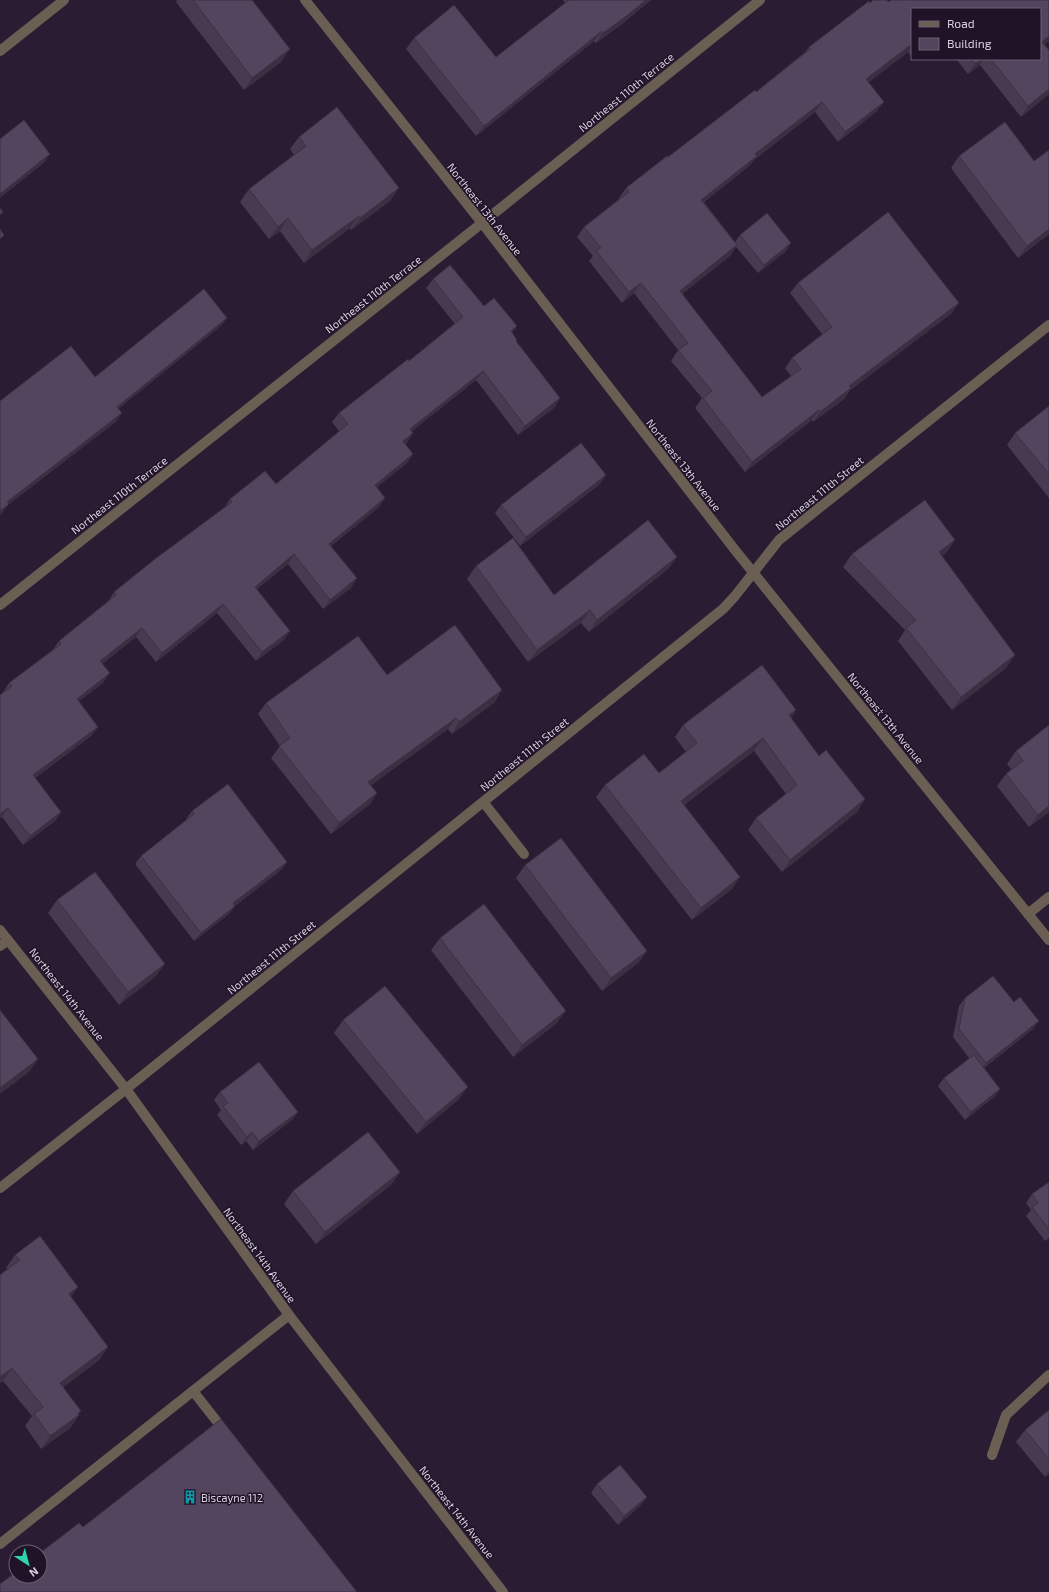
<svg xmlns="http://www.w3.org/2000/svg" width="1049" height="1592" viewBox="0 0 1049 1592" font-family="'Exo 2',sans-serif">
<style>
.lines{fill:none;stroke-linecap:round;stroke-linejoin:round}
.service{stroke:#6b5f54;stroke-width:10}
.minor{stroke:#6b5f54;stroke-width:10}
.tertiary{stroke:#6b5f54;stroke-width:10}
.wall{fill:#483b51}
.shaded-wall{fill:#3b3042}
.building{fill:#54455e;stroke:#3b3042}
.labels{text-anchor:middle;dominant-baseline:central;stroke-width:3;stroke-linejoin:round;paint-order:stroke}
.street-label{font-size:11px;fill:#d9d0df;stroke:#201328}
.poi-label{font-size:11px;fill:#d9d0df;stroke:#201328;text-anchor:start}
</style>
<rect width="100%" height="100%" fill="#2a1c32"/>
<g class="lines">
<g class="service">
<path d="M484 803 524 854"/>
<path d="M0 946 8 940"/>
<path d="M193 1391 289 1315"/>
<path d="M992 1455 1006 1415 1049 1375"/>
<path d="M0 1544 193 1391 226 1433"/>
</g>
<g class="minor">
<path d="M0 51 64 0"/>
<path d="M0 605 482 223 760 0"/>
<path d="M1028 914 1049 897"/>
<path d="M0 930 126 1089 289 1315 503 1592"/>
<path d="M0 1188 126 1089 723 609 735 596 779 540 1049 325"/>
</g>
<path class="tertiary" d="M305 0 482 223 735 550 1049 940"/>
</g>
<g class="wall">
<path d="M177 0H252L281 62 244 90 176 2Z"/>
<path d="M563 0H651L622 24 596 43 594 41 476 136 406 49 414 38 496 57 565 3Z"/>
<path d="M888 2 1049 41 1045 44 1049 94 1021 117 980 65 968 74 956 59H1040L912 9V57L908 52 868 82 884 102 876 112 838 142 815 112 754 160 749 166 704 202 735 242 740 235 791 243 785 252 758 273 736 247 730 256 682 294 762 397 791 376 785 368 792 358 822 334 790 293 798 283 952 313 849 391 844 399 813 422 812 420 745 472 695 408 702 398 671 361 678 350 634 293 622 303 589 261 593 256 577 237 584 227 619 199V198L626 188 756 92 805 52 809 47 870 3Z"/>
<path d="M299 137 390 201 351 230 350 228 304 263 280 231 269 239 240 202 249 189 294 155 290 149Z"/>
<path d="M1049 150V234L1018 258 951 168 959 156 1034 161Z"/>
<path d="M433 279 484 306 512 333 517 340 516 341 560 398 554 408 518 435 476 380 412 431 407 443 405 444 413 454 407 463 377 487 385 498 379 507 331 546 351 588 323 609 288 564 257 589 284 640 256 661 217 613 156 662 136 637 102 664 103 683 79 701 98 727 91 736 35 778 61 812 55 821 23 845 2 817 0 818V695L3 693V692L9 683 52 651 59 641 108 602 114 592 225 507 230 499 276 484 339 431 332 422 339 413 409 361 455 324 426 288Z"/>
<path d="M1049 406V498L1007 445 1015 433Z"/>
<path d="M600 484 520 546 495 513 501 505Z"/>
<path d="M955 540 946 553 942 556 1015 655 1006 668 952 710 898 641 905 630 843 567 852 554Z"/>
<path d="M677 557 668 569 589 632 581 623 528 662 467 579 476 566 554 595Z"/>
<path d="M495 702 452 734 448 729 371 785 377 793 370 804 331 834 271 758 280 746 258 714 266 703Z"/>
<path d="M796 710 791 718 819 756 865 799 857 812 782 872 748 830 756 818 786 794 754 751 684 805 732 889 692 920 596 797 605 785 659 773 686 752 675 737 683 725Z"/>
<path d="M1049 725V812L1029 827 997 786 1006 774 1011 769 1007 764 1016 751Z"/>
<path d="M192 811 287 862 281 870 235 906 229 914 194 941 135 864 141 856 186 820V819Z"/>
<path d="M525 865 647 951 638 963 602 991 516 878Z"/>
<path d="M57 900 156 976 119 1005 48 913Z"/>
<path d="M440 938 557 1023 513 1057 431 950Z"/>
<path d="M965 998 1033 1029 984 1068 1000 1089 994 1097 965 1120 938 1086 944 1078 969 1058 953 1037 959 1006Z"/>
<path d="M343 1020 459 1099 417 1134 334 1033Z"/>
<path d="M220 1092 298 1112 292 1120 253 1150 246 1141 241 1145 217 1115 221 1110 214 1100Z"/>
<path d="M400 1172 391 1185 316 1244 284 1204 293 1191Z"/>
<path d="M1049 1182V1238L1045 1241 1026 1216 1031 1210 1026 1203 1032 1194Z"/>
<path d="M15 1255 71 1297 108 1347 99 1360 63 1387 79 1415 70 1428 41 1449 25 1426 32 1416 3 1381 0 1383V1275L8 1269 6 1268Z"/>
<path d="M1049 1410V1474L1045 1477 1016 1442 1025 1430Z"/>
<path d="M597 1484 641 1505 618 1525 591 1493Z"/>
</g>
<g class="shaded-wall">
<path d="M646 0H651L622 24 596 43 603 33Z"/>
<path d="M602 31 594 41 476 136 484 126Z"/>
<path d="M1049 36V41L1040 48 1042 42Z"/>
<path d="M912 44V46L908 52 859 90 866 79Z"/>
<path d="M290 49 281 62 244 90 252 78Z"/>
<path d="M982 59H984L980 65 968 74 975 64Z"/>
<path d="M1049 89V94L1021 117 1028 106Z"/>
<path d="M822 102 815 112 754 160 749 166 694 210 701 200 755 154Z"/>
<path d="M884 102 876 112 838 142 845 132Z"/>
<path d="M50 154 44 163 0 198V194Z"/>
<path d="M399 188 390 201 351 230 360 218Z"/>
<path d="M359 216 350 228 304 263 312 250Z"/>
<path d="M288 218 280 231 269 239 278 227Z"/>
<path d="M1049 229V234L1018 258 1027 246Z"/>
<path d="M791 243 785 252 758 273 764 265Z"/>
<path d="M737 245 730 256 673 301 680 291Z"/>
<path d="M641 283 634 293 622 303 629 292Z"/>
<path d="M959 303 952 313 849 391 844 399 813 422 820 412 849 386Z"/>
<path d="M227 318 221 326 111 415 117 407Z"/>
<path d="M517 326 510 336 511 331Z"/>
<path d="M483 371 476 380 403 438 410 429Z"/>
<path d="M560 398 554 408 518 435 525 426Z"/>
<path d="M819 410 812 420 745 472 752 462Z"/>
<path d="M122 413 116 422 8 505 3 512 0 515V511L7 502Z"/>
<path d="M413 433 407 443 397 450 403 441Z"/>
<path d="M413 454 407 463 368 494 375 485Z"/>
<path d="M606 475 600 484 520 546 526 537Z"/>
<path d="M385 498 379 507 323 553 329 544Z"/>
<path d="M955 540 946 553 931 565 939 552Z"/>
<path d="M294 554 288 564 248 596 255 587Z"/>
<path d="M677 557 668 569 589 632 597 620Z"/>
<path d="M357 578 351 588 323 609 330 600Z"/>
<path d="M223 604 217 613 156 662 162 653Z"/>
<path d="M590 610 581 623 528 662 537 650Z"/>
<path d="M142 628 136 637 93 671 100 661Z"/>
<path d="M290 631 284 640 256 661 262 652Z"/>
<path d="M1015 655 1006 668 952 710 961 697Z"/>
<path d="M110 673 103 683 70 708 77 699Z"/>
<path d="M502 690 495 702 452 734 459 722Z"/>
<path d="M796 710 787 723 789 715Z"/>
<path d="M456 718 448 729 361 793 368 782Z"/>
<path d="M98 727 91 736 26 785 33 775Z"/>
<path d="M763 738 754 751 672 813 681 801Z"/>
<path d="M377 793 370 804 331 834 339 823Z"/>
<path d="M865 799 857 812 782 872 790 860Z"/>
<path d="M1049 806V812L1029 827 1038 815Z"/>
<path d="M8 808 2 817 0 818V814Z"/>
<path d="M61 812 55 821 23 845 30 836Z"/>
<path d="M287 862 281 870 235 906 229 914 194 941 201 933 233 903Z"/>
<path d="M740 877 732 889 692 920 701 908Z"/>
<path d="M647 951 638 963 602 991 611 978Z"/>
<path d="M165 964 156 976 119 1005 128 992Z"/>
<path d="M566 1011 557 1023 513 1057 522 1045Z"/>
<path d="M1039 1021 1033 1029 979 1071 986 1063Z"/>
<path d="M38 1059 29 1072 0 1094V1088Z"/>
<path d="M468 1087 459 1099 417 1134 426 1122Z"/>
<path d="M1000 1089 994 1097 965 1120 971 1112Z"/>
<path d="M298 1112 292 1120 253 1150 259 1141Z"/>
<path d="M252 1132 246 1141 241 1145 247 1137Z"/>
<path d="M400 1172 391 1185 316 1244 325 1232Z"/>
<path d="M78 1287 69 1300V1294Z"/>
<path d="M108 1347 99 1360 51 1396 60 1383Z"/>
<path d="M12 1368 3 1381 0 1383V1377Z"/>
<path d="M81 1411 70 1428 41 1449 50 1436Z"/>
<path d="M1049 1471V1474L1045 1477Z"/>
<path d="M647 1497 641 1505 618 1525 624 1516Z"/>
</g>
<g class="building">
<path d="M193 0H252L290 49 252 78Z"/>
<path d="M569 0H646L629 14 603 33 602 31 484 126 414 38 454 5 496 57Z"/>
<path d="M873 0H887L888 2 891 0H1049V36L1042 42 1049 50V89L1028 106 991 59H1040V9H912V44L866 79 884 102 845 132 822 102 755 154 757 156 701 200 737 245 680 291 762 397 801 369 792 358 832 327 798 283 888 212 959 303 849 386 851 388 820 412 819 410 752 462 703 398 712 391 678 350 688 343 641 283 629 292 596 251 601 248 584 227 629 192 626 188 667 156 668 157 755 90 756 92 810 49 809 47 869 1 870 3Z"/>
<path d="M971 59H982L975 64Z"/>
<path d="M337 107 399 188 360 218 359 216 312 250 288 218 278 227 249 189 306 146 299 137Z"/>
<path d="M24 120 50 154 0 194V139Z"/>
<path d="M1005 122 1034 161 1049 150V229L1027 246 959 156Z"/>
<path d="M0 208 3 212 0 215Z"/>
<path d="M767 213 791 243 764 265 740 235Z"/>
<path d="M0 229 4 235 0 239Z"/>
<path d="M450 265 484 306 494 298 517 326 511 331 517 340 516 341 560 398 525 426 483 371 410 429 413 433 403 441 413 454 375 485 385 498 329 544 357 578 330 600 294 554 255 587 290 631 262 652 223 604 162 653 142 628 100 661 110 673 77 699 98 727 33 775 61 812 30 836 8 808 0 814V695L12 686 9 683 61 644 59 641 116 595 114 592 155 559 232 502 230 499 265 471 276 484 348 424 339 413 408 359 409 361 463 317 433 279Z"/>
<path d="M204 289 227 318 117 407 122 413 7 502 9 504 0 511V401L71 346 95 377Z"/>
<path d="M1049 406V474L1015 433Z"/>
<path d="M581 443 606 475 526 537 501 505Z"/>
<path d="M925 500 955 540 939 552 1015 655 961 697 906 628 916 620 852 554Z"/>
<path d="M648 520 677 557 597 620 590 610 537 650 476 566 513 538 554 595Z"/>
<path d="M455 625 502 690 459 722 456 718 368 782 377 793 339 823 279 746 290 738 266 703 358 636 387 675Z"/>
<path d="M762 665 796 710 789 715 819 756 826 750 865 799 790 860 756 818 797 785 763 738 681 801 740 877 701 908 605 785 644 754 659 773 697 743 683 725Z"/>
<path d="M1049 725V806L1038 815 1006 774 1023 761 1016 751Z"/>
<path d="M228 784 287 862 233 903 235 906 201 933 141 856 194 814 192 811Z"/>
<path d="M561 838 647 951 611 978 525 865Z"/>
<path d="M95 872 165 964 128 992 57 900Z"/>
<path d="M484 904 566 1011 522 1045 440 938Z"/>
<path d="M993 976 1014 1002 1020 997 1039 1021 986 1063 959 1029 965 998Z"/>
<path d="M385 986 468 1087 426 1122 343 1020Z"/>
<path d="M0 1010 38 1059 0 1088Z"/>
<path d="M974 1055 1000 1089 971 1112 944 1078Z"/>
<path d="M259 1062 298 1112 259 1141 252 1132 247 1137 223 1106 228 1103 220 1092Z"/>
<path d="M368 1132 400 1172 325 1232 293 1191Z"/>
<path d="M1049 1182V1229L1032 1207 1038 1203 1032 1194Z"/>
<path d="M40 1236 78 1287 69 1294 108 1347 60 1383 81 1411 78 1413 79 1415 50 1436 34 1414 43 1407 12 1368 0 1377V1275L20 1260 15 1255Z"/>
<path d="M1049 1410V1459L1025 1430Z"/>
<path d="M221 1419 357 1592H0V1584L16 1572V1576H40V1553L79 1523 83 1527Z"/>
<path d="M620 1465 647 1497 624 1516 597 1484Z"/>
</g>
<defs>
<g id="building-bare" transform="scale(1.08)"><path d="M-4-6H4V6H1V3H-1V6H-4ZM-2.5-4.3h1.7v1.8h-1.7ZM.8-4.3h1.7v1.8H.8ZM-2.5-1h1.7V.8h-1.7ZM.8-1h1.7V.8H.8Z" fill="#0f9aa8" stroke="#201328" stroke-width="2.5" paint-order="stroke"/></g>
</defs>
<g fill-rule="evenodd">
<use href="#building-bare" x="190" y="1497"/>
</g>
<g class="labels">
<g class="street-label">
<text transform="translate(626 92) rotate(-39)">Northeast 110th Terrace</text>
<text transform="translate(485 209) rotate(52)">Northeast 13th Avenue</text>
<text transform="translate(373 294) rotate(-38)">Northeast 110th Terrace</text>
<text transform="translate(684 465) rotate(52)">Northeast 13th Avenue</text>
<text transform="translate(819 493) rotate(-39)">Northeast 111th Street</text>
<text transform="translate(119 495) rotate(-38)">Northeast 110th Terrace</text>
<text transform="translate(886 718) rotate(51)">Northeast 13th Avenue</text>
<text transform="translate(524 754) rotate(-39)">Northeast 111th Street</text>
<text transform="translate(271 957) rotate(-39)">Northeast 111th Street</text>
<text transform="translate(67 994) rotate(52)">Northeast 14th Avenue</text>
<text transform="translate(260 1255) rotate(54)">Northeast 14th Avenue</text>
<text transform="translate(457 1512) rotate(52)">Northeast 14th Avenue</text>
</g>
<g class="poi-label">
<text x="201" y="1497">Biscayne 112</text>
</g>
</g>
<rect x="911" y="8" width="130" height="52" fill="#201328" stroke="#6a5f71"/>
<rect x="919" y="21" width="20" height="6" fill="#6b5f54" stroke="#6a5f71"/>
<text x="947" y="28" font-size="12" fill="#d9d0df">Road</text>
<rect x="919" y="38" width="20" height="12" fill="#54455e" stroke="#6a5f71"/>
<text x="947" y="48" font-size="12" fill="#d9d0df">Building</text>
<g transform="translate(28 1564) rotate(144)"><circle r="19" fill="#201328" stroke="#6a5f71"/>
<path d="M0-3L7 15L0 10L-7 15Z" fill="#2ed4aa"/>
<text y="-6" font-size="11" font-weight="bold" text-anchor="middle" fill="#d9d0df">N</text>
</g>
</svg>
